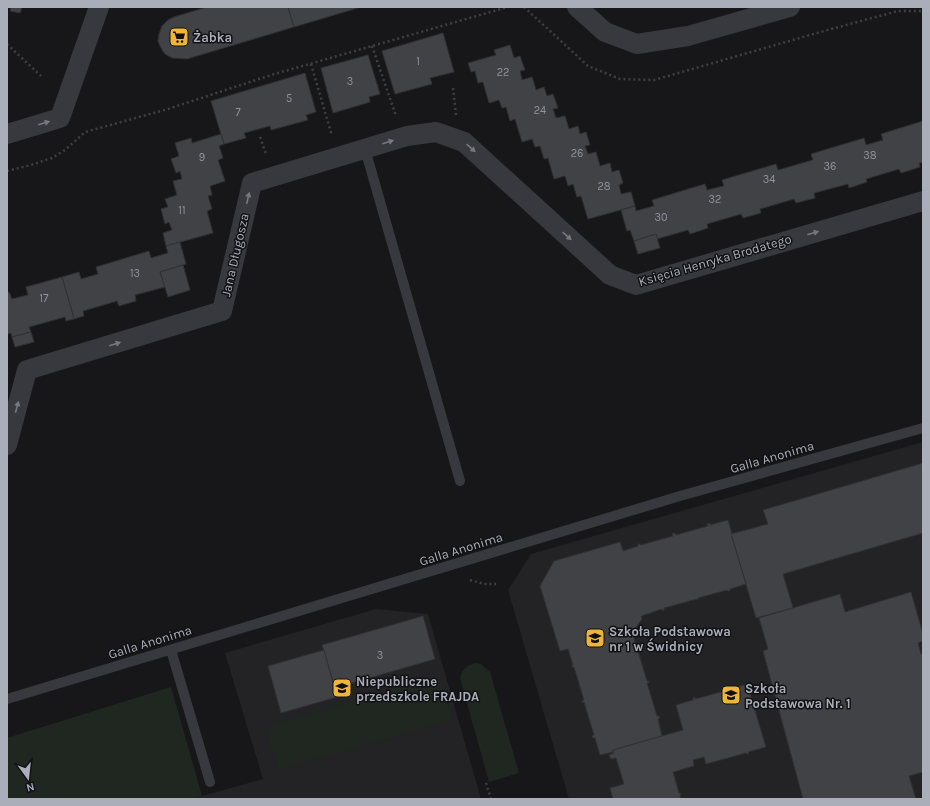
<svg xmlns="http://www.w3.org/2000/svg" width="930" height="806" viewBox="0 0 930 806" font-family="Karla,sans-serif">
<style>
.built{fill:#232326}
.green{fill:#1f2720}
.building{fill:#414246;stroke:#313135}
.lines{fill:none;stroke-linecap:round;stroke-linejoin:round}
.path{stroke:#3e4045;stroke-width:2.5;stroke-dasharray:2 3;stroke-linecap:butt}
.lane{stroke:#38393e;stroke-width:10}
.street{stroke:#38393e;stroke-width:20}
.oneway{fill:#777982}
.labels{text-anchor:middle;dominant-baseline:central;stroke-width:3;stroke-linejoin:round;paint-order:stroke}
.number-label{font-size:11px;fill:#90939c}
.poi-label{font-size:13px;font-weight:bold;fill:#aaaeb9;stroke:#121214;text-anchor:start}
.street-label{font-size:13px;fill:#aaaeb9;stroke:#121214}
</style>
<rect width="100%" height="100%" fill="#171719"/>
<g class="built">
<path d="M923 442V799H569L508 590 531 554Z"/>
<path d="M376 609 428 614 481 799H191L263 779 225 653Z"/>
</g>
<g class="green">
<path d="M475 663 481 664 490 672 519 773 489 782 460 678C463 669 466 666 475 663Z"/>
<path d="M439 676 452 720 279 770 265 727Z"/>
<path d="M171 687 202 796 191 799H7V738Z"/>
</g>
<g class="building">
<path d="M11 7H22L20 13 10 11Z"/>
<path d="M207 7H288L294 27 187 59 172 58 165 54 161 48 158 41 159 34 162 26 168 20 174 17Z"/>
<path d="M288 7H361L294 27Z"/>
<path d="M443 33 454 72 430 78 432 84 395 94 382 51Z"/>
<path d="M510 45 514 58 520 56 525 70 520 71 522 80 532 77 536 90 544 87 547 96 553 94 558 108 553 109 556 118 565 116 569 129 578 126 580 134 586 132 590 145 585 146 588 154 596 152 600 166 610 163 612 172 619 170 623 183 619 185 621 194 631 192 635 206 588 219 581 196 577 197 573 184 568 186 565 176 554 179 548 158 544 159 540 146 535 147 532 139 522 142 515 119 510 121 506 107 502 108 499 100 489 103 483 82 478 83 475 71 471 72 468 63 496 55 494 50Z"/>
<path d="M368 55 380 94 369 97 370 102 333 113 321 68Z"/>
<path d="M305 73 316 112 306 115 308 120 271 130 270 126 244 133 246 138 224 144 211 101Z"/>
<path d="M923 121V162L919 163 920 167 901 173 899 169 866 179 867 182 849 188 848 184 814 193 815 198 796 203 794 199 760 209 761 213 743 218 741 214 707 224 708 228 690 234 688 230 657 239 656 234 634 241 630 230 627 231 621 210 635 206 636 211 654 206 652 200 705 184 707 190 724 186 722 180 776 164 778 170 813 160 811 154 864 138 866 145 883 140 881 134Z"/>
<path d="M221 134 224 144 219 146 223 158 218 160 225 181 210 186 212 195 208 196 212 209 207 211 213 233 166 246 163 233 172 230 169 222 165 224 161 209 168 207 165 199 177 195 173 181 182 179 180 171 176 173 171 159 179 156 175 143 191 138 192 143Z"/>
<path d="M656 234 660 248 638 254 634 241Z"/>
<path d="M180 242 186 264 160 272 165 287 135 295 136 301 119 306 117 301 83 311 84 316 74 319 62 277 79 272 81 279 98 274 96 267 149 251 151 258 168 253 166 246Z"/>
<path d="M183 265 190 290 168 297 160 272Z"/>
<path d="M62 277 74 319 66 321 65 317 29 327 31 332 12 337 11 333 7 334V293L9 292 12 299 28 295 26 287Z"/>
<path d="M31 332 34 342 15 347 12 337Z"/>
<path d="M923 463V533L783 574 793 608 756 618 731 534 768 524 763 510Z"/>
<path d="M728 520 732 534H731L746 584 730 589V591H728L727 590 698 598V600L697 599 664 608V610L662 611V609L641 616 642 619 634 630H632L636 646 639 645V648H637L647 681H649V683H647L657 716H659L660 718 658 719 662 736 613 750V752L600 755 595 738H593L592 736 594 735 584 702 583 703 582 701 584 700 574 667H572V665H573L568 649 560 651 540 586 554 561 620 542 623 551 638 546V544H640L641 545 673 536 672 534 675 533 676 535 708 526 707 524 710 523V525Z"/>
<path d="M911 592 923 634V641L918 643 921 654 923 653V772L909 776 916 799H803L763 651 768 649 759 618 840 594 845 612Z"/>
<path d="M423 616 435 659 335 688 322 645Z"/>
<path d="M324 650 337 697 281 713 268 666Z"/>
<path d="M747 684 766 747 748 752 749 754H747L746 753 706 764 704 757 693 760 694 766 673 772 679 793H681V794L680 795 681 799H613L610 788 624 784 616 758 611 759 609 755 614 753 613 750 683 730 676 705 693 700V698L695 697V699L728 690V688L730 687 731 689Z"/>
</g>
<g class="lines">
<g class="path">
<path d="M524 7 588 66 620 79 654 80 824 31 898 11H923"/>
<path d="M7 44 41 76"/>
<path d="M372 46 396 116"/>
<path d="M311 64 332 136"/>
<path d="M453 88 456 115"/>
<path d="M260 137 266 154"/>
<path d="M7 171 31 165 52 158 65 150 85 132 168 109 271 75 508 7"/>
<path d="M470 580 484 584H496"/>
<path d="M486 783 491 799"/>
</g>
<g class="lane">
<path d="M365 149 460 481"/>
<path d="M171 650 210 782"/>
<path d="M7 699 680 496 923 428"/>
</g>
<g class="street">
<path d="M577 7 605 32 637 44 688 36 790 7"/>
<path d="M7 134 60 118 99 7"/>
<path d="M7 445 27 370 222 311 252 183 407 136 436 132 464 142 610 275 636 285 923 201"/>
</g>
</g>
<defs><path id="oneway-solid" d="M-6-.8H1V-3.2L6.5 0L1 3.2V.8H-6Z"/></defs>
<g class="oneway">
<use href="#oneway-solid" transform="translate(44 123) rotate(-16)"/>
<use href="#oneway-solid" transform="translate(388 142) rotate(-17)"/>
<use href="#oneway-solid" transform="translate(471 148) rotate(42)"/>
<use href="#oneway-solid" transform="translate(248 198) rotate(-77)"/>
<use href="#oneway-solid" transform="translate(813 233) rotate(-16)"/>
<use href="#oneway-solid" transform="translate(567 236) rotate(42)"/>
<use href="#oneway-solid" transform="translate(115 344) rotate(-17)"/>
<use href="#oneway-solid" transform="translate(17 407) rotate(-75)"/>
</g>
<defs>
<g id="supermarket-square" transform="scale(1)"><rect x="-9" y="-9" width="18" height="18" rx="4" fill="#efb539" stroke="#121214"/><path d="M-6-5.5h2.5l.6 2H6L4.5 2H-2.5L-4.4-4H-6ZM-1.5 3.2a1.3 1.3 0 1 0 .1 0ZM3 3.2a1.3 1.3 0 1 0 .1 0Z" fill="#111"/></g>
<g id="school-square" transform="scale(1)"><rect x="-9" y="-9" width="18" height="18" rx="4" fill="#efb539" stroke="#121214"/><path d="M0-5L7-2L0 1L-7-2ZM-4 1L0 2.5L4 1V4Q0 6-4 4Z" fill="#111"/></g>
<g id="university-square" transform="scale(1)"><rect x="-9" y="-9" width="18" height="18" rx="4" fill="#efb539" stroke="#121214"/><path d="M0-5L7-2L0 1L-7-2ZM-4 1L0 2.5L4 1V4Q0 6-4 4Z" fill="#111"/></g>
</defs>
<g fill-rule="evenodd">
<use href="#supermarket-square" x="179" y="37"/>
<use href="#school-square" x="595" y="638"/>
<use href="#school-square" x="342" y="688"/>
<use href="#university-square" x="731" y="695"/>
</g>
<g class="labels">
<g class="number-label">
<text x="418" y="61">1</text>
<text x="503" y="72">22</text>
<text x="350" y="81">3</text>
<text x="289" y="98">5</text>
<text x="540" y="110">24</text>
<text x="238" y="112">7</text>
<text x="577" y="153">26</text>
<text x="870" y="155">38</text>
<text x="202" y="157">9</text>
<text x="830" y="166">36</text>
<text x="769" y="179">34</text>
<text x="604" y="186">28</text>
<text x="715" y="199">32</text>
<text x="182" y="210">11</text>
<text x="661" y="217">30</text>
<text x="135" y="273">13</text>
<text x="44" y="298">17</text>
<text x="380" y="655">3</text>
</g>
<g class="poi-label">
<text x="193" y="37">Żabka</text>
<text x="609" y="631">Szkoła Podstawowa<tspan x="609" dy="15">nr 1 w Świdnicy</tspan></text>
<text x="356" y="681">Niepubliczne<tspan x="356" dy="15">przedszkole FRAJDA</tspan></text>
<text x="745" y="688">Szkoła<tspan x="745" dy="15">Podstawowa Nr. 1</tspan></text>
</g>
<g class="street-label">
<text transform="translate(235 255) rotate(-77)">Jana Długosza</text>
<text transform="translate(715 260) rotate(-16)">Księcia Henryka Brodatego</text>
<text transform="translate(772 457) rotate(-16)">Galla Anonima</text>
<text transform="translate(461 549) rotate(-17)">Galla Anonima</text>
<text transform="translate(150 642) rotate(-17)">Galla Anonima</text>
</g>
</g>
<rect width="930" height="806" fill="none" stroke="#aaaeb9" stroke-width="16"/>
<g transform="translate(28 778) rotate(165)" stroke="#121214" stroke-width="3" paint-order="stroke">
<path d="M0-3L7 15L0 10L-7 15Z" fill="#aaaeb9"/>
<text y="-6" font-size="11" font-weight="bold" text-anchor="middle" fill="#aaaeb9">N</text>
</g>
</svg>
